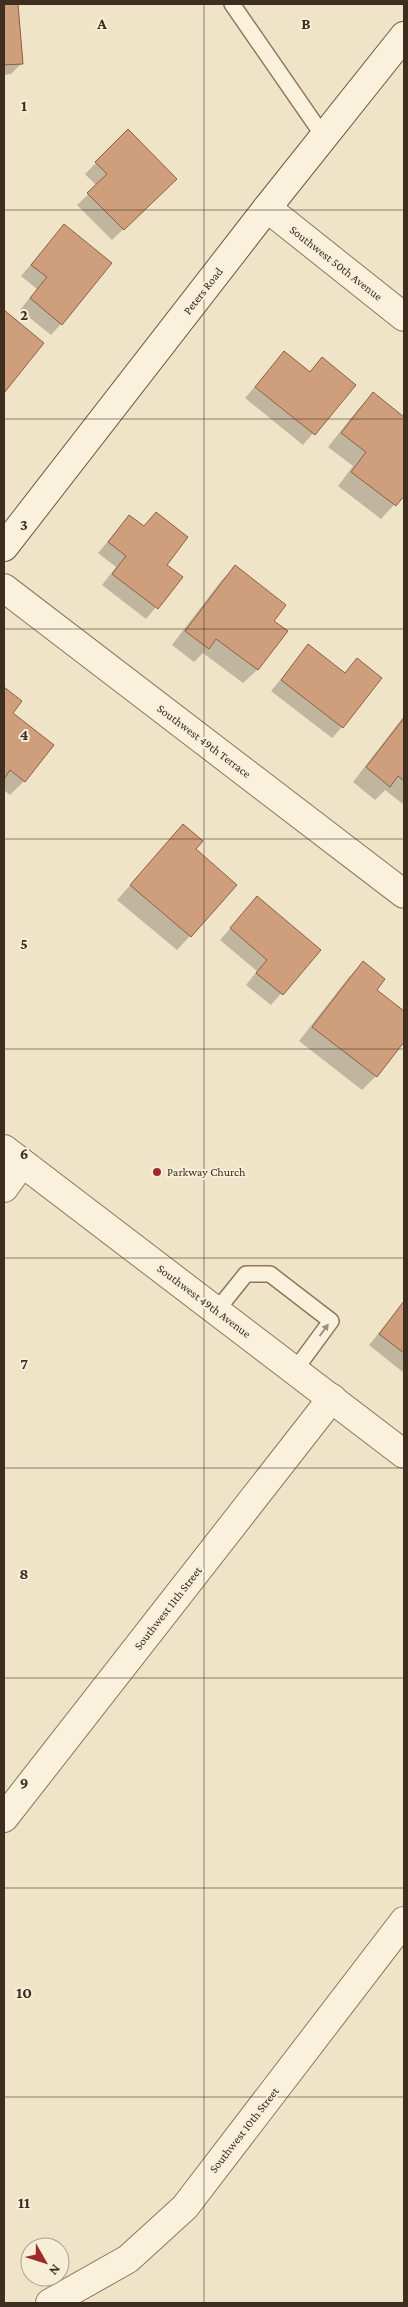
<svg xmlns="http://www.w3.org/2000/svg" width="408" height="2307" viewBox="0 0 408 2307" font-family="'Crimson Pro',serif">
<style>
.shadow{fill:#0003}
.building{fill:#cf9f7d;stroke:#8d5f41}
.lines{fill:none;stroke-linecap:round;stroke-linejoin:round}
.service-casing{stroke:#8d765c;stroke-width:18}
.minor-casing{stroke:#8d765c;stroke-width:30}
.secondary-casing{stroke:#6f573f;stroke-width:30}
.service{stroke:#faf1dc;stroke-width:15}
.minor{stroke:#faf1dc;stroke-width:28}
.secondary{stroke:#faf1dc;stroke-width:28}
.oneway{fill:#9c907e}
.grid{fill:none;stroke:#3d2e20;stroke-width:1;stroke-opacity:0.55}
.poi-dot{fill:#9e2a2b;stroke:#f7eed8;stroke-width:2}
.labels{text-anchor:middle;dominant-baseline:central;stroke-width:4;stroke-linejoin:round;paint-order:stroke}
.street-label{font-size:12px;fill:#3d2e20;stroke:#f7eed8}
.poi-label{font-size:12px;fill:#3d2e20;stroke:#f7eed8;text-anchor:start}
.grid-label{font-size:16px;text-anchor:middle;font-weight:bold;fill:#3d2e20;stroke:#f7eed8;stroke-width:4;stroke-linejoin:round;paint-order:stroke}
</style>
<rect width="100%" height="100%" fill="#f0e4c8"/>
<g class="shadow">
<path d="M4 4H17L22 63 11 74 4 75Z"/>
<path d="M128 131 175 179 112 240 77 205 97 186 85 174Z"/>
<path d="M64 226 61 324 51 335 20 310 37 289 21 276Z"/>
<path d="M4 312 42 343 4 391Z"/>
<path d="M284 353 309 373 322 359 354 385 303 445 245 398Z"/>
<path d="M373 394 404 418V494L381 519 338 486 353 466 328 447 359 408Z"/>
<path d="M156 514 165 565 181 577 146 619 102 585 116 567 98 553 129 516 143 527Z"/>
<path d="M235 567 272 621 286 632 257 670 243 683 203 653 194 662 172 645 221 581Z"/>
<path d="M308 646 344 674 357 660 342 727 332 738 271 691Z"/>
<path d="M4 689 20 701 11 713 24 781 10 795 4 790Z"/>
<path d="M404 716V805L385 790 375 800 353 782Z"/>
<path d="M183 826 194 849 190 936 177 950 117 900Z"/>
<path d="M257 898 319 950 271 1005 246 985 257 971 220 940Z"/>
<path d="M363 963 375 990 404 1012V1040L376 1076 362 1090 299 1041 349 977Z"/>
<path d="M404 1302V1373L369 1345Z"/>
</g>
<g class="building">
<path d="M4 4H18L23 64 4 65Z"/>
<path d="M128 129 177 179 124 230 87 193 107 174 95 162Z"/>
<path d="M64 224 112 263 62 325 30 298 47 277 31 265Z"/>
<path d="M4 310 44 343 4 393Z"/>
<path d="M284 351 310 372 322 357 356 385 315 435 255 387Z"/>
<path d="M373 392 404 417V496L396 506 351 472 366 452 341 433Z"/>
<path d="M156 512 188 537 167 565 183 577 158 609 112 574 126 556 108 542 129 515 144 526Z"/>
<path d="M235 565 286 605 274 621 288 631 258 670 216 639 209 649 185 631Z"/>
<path d="M308 644 345 673 357 658 382 678 343 728 281 680Z"/>
<path d="M4 687 22 701 13 713 54 745 25 782 10 770 4 779Z"/>
<path d="M404 718V781L398 776 390 787 366 767Z"/>
<path d="M183 824 203 841 196 849 237 885 191 937 130 885Z"/>
<path d="M257 896 321 950 283 995 256 973 267 960 230 928Z"/>
<path d="M363 961 385 979 377 990 404 1011V1042L377 1077 312 1027Z"/>
<path d="M404 1301V1353L379 1334Z"/>
</g>
<g class="lines">
<g class="service-casing">
<g id="service">
<path d="M232 4 324 137"/>
<path d="M217 1310 246 1274H270L331 1321 295 1370"/>
</g>
</g>
<g class="minor-casing">
<g id="minor">
<path d="M267 208 404 317"/>
<path d="M4 588 404 894"/>
<path d="M4 1149 404 1454"/>
<path d="M4 1188 22 1163"/>
<path d="M4 1818 332 1398"/>
<path d="M50 2303 128 2259 185 2207 404 1921"/>
</g>
</g>
<g class="secondary-casing">
<path id="secondary" d="M4 547 267 208 404 36"/>
</g>
<use href="#service" class="service"/>
<use href="#minor" class="minor"/>
<use href="#secondary" class="secondary"/>
</g>
<defs><path id="oneway-solid" d="M-6-.8H1V-3.2L6.5 0L1 3.2V.8H-6Z" transform="scale(1.25)"/></defs>
<use class="oneway" href="#oneway-solid" transform="translate(324 1330) rotate(-54)"/>
<path class="grid" d="M204 4V2303M4 210H404M4 419H404M4 629H404M4 839H404M4 1049H404M4 1258H404M4 1468H404M4 1678H404M4 1888H404M4 2097H404"/>
<circle class="poi-dot" cx="157" cy="1172" r="5"/>
<g class="labels">
<g class="street-label">
<text transform="translate(336 263) rotate(38)">Southwest 50th Avenue</text>
<text transform="translate(203 291) rotate(-52)">Peters Road</text>
<text transform="translate(204 741) rotate(37)">Southwest 49th Terrace</text>
<text transform="translate(204 1301) rotate(37)">Southwest 49th Avenue</text>
<text transform="translate(168 1608) rotate(-52)">Southwest 11th Street</text>
<text transform="translate(244 2130) rotate(-52)">Southwest 10th Street</text>
</g>
<g class="poi-label">
<text x="167" y="1172">Parkway Church</text>
</g>
</g>
<g class="grid-label">
<text x="102" y="29">A</text>
<text x="306" y="29">B</text>
<text x="24" y="111">1</text>
<text x="24" y="320">2</text>
<text x="24" y="530">3</text>
<text x="24" y="740">4</text>
<text x="24" y="949">5</text>
<text x="24" y="1159">6</text>
<text x="24" y="1369">7</text>
<text x="24" y="1579">8</text>
<text x="24" y="1788">9</text>
<text x="24" y="1998">10</text>
<text x="24" y="2208">11</text>
</g>
<rect width="408" height="2307" fill="none" stroke="#3d2e20" stroke-width="10"/>
<g transform="translate(45 2262) rotate(129)"><circle r="24" fill="#f7eed8" stroke="#ada18e"/>
<path d="M0-4L9 19L0 12L-9 19Z" fill="#9e2a2b"/>
<text y="-8" font-size="14" font-weight="bold" text-anchor="middle" fill="#3d2e20">N</text>
</g>
</svg>
